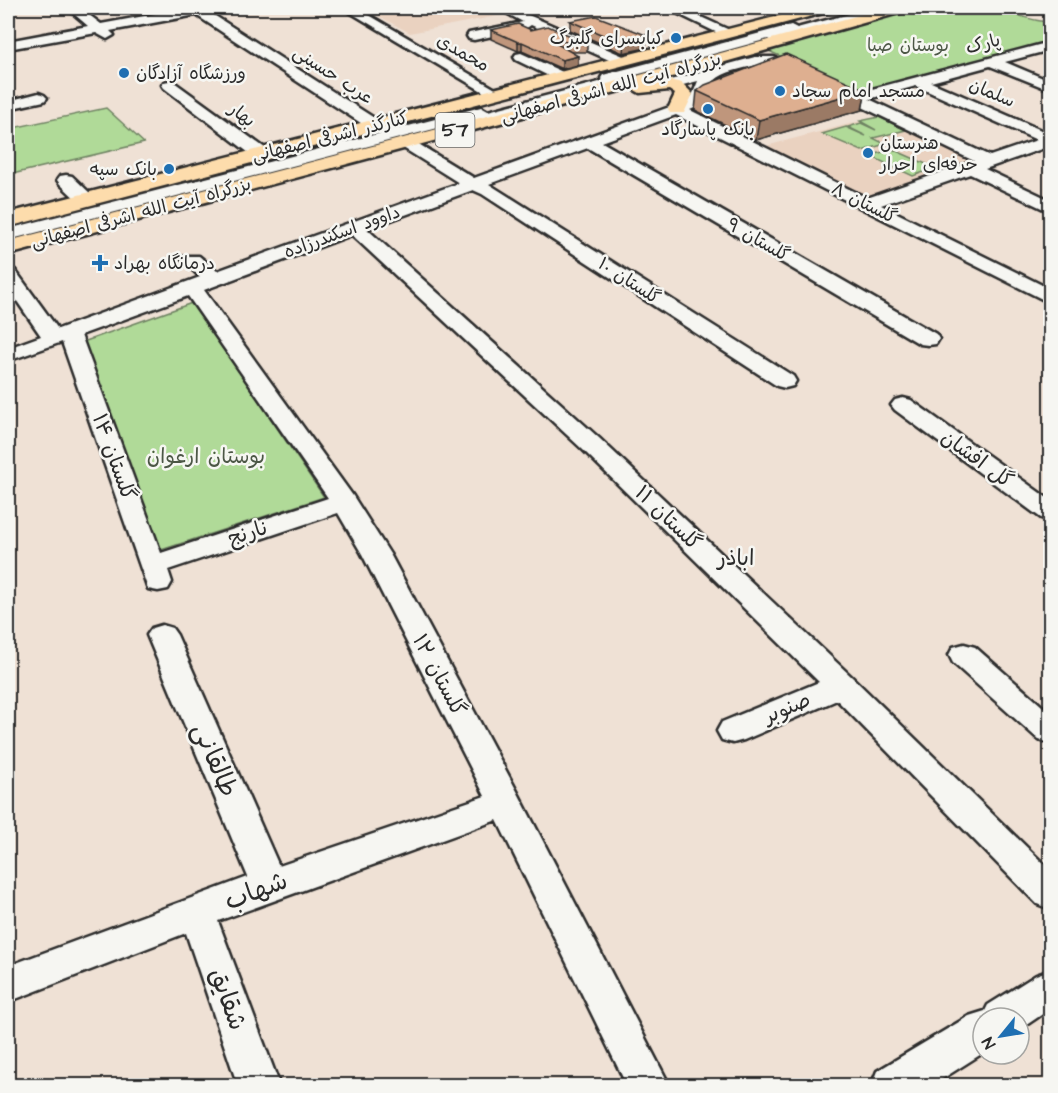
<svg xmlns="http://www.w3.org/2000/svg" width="1058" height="1093" viewBox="0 0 1058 1093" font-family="'Architects Daughter','Playpen Sans Arabic',sans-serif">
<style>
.built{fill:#ead2c0}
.green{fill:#b0da98;stroke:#6e8262;stroke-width:1.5}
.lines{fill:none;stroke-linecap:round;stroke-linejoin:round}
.minor-casing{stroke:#2b2b2b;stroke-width:5}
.major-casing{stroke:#2b2b2b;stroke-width:5}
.highway-casing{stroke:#2b2b2b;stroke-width:5}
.minor{fill:#f6f6f2;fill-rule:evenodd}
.major{fill:#fddcac;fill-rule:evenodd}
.highway{fill:#fddcac;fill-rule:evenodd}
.wall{fill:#bf967c;stroke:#2b2b2b;stroke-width:1.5}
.shaded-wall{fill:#9b7a65;stroke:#2b2b2b;stroke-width:1.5}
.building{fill:#deaf90;stroke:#2b2b2b;stroke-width:1.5}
.poi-dot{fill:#1f6fb2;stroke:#f6f6f2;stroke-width:2}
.labels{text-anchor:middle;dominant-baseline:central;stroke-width:5;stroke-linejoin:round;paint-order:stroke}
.far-poi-label{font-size:18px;fill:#2b2b2b;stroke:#f6f6f2;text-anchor:start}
.far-street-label{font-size:18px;fill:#2b2b2b;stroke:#f6f6f2}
.far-park-label{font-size:18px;fill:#4c5746;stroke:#f6f6f2}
.shield{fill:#f6f6f2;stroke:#686867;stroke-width:1.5}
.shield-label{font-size:20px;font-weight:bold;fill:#2b2b2b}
.park-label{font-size:21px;fill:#4c5746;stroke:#f6f6f2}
.street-label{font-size:21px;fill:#2b2b2b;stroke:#f6f6f2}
.neighbourhood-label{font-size:22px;fill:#2b2b2b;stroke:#f6f6f2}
.near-street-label{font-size:26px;fill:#2b2b2b;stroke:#f6f6f2}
</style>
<rect width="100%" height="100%" fill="#efe1d5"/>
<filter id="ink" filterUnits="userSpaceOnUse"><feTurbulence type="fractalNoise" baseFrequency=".0167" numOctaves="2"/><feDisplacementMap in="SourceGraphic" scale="12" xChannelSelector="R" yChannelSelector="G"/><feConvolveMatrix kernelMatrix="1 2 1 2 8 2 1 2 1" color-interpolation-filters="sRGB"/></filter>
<g filter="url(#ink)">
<g class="built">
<path d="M364 8H494L507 14 410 33Z"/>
<path d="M879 116 971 159 968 163 871 195H864L766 146Z"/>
</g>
<g class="green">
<path d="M912 8C936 8 969 3 992 8 1013 12 1030 22 1050 22V42L863 93 764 49Z"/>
<path d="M106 108 144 143 8 175V129Z"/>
<path d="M879 117 906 130 873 138 885 144 862 151 822 134 846 127 866 136 848 127 861 123 876 130 860 121Z"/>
<path d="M892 149 935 168 913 176 870 156Z"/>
<path d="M192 303 324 497 161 550 83 342Z"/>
</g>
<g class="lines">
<g class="minor-casing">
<g id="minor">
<path d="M67 8H80L101 24 188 8H218L216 11 209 12 382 123 397 129 481 107 488 111 603 81 601 78 603 75 791 25 797 28 872 8H890L888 11 779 42 774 43 768 39 632 76 634 79 632 82 470 125 464 127 457 123 8 240V229L381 133 370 129 196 15 110 31 114 35 107 39 96 33 8 49V41L88 26Z"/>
<path d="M343 8H357L504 94 502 97H492Z"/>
<path d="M497 8H512L628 58 630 61 628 64H618L531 25 525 29 474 40 469 39 467 36 469 33 523 22Z"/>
<path d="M666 8H681L736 33 729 37 724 36Z"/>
<path d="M765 8H781L798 16 792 20Z"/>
<path d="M1050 42V50L1005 62 1050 81V90L990 66 931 82 1050 134V146L985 169 1050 200V212L970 174 881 205 1050 289V303L676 115 602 142 936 334 939 339 936 344 928 345 920 344 588 148 489 184 793 376 796 381 793 386 785 388 777 386 482 194 473 190 367 229 599 438 852 677 1050 870V909L1037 904 837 700 744 740 733 743 722 740 717 731 722 722 819 682 581 448 352 235 204 290 353 496 390 554 518 793 670 1086H627L497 820 218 921 280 1086H238L186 933 8 1002V966L248 877 147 635 152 628 162 625 172 628 177 635 279 866 485 796 362 554 338 513 168 570 172 582 168 589 158 591 148 589 62 342 8 361V348L41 336 8 288V268L15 270 58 329 200 277 182 260 185 256H199L217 271 459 183 400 146 398 143 400 140H412L474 178 686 101 692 96 698 81 668 89 663 88 661 85 663 82 755 57H774L802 67 857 93ZM756 65H772L792 73 974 161 867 198 690 110C710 102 703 92 714 81 725 71 742 69 756 65ZM916 86 1037 140 990 156 869 99ZM188 296 328 498 161 553 81 335Z"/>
<path d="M521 53 567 74 569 77 562 81 557 80 516 60 514 57 516 54Z"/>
<path d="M169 81 174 82 269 151 271 155 269 159H257L164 88 162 85 164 82Z"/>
<path d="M39 93 44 95 47 98 44 101 8 109V101Z"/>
<path d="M66 175 72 176 93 196 96 200 93 204H81L60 184 57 180 60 176Z"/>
<path d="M903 398 911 400 1050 500V520L1041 518 895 410 891 405 895 400Z"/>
<path d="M964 644 975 647 1050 713V743L1039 740 953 663 949 655 953 647Z"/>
<path d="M1050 970V1009L1019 1030V1018H983V1053L931 1086H871L877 1071 969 1016 985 1011 988 1005 1036 975Z"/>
</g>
</g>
<g class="major-casing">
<path id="major" d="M810 8H834L831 11 8 227V213Z"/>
</g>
<g class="highway-casing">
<path id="highway" d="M885 8H909L906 11 665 79 682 83 693 94 684 113H670L668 109 675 94 669 90 640 93 631 88 8 255V241L541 102Z"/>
</g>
<use href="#minor" class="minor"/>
<use href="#major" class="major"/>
<use href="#highway" class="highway"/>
</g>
<g class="wall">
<path d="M570 21 646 35V48L623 53 570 30Z"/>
<path d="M491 30H531L587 43V52H571L578 65 562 69 522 51H518L491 39Z"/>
<path d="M866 90 862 110 756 140 695 110 697 91Z"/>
</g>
<g class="shaded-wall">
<path d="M646 35V48L623 53 624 44 641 36Z"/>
<rect x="518" y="42" width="4" height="9"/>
<path d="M578 56V65L562 69V60Z"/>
<path d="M866 90 862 110 756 140 759 120Z"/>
</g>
<g class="building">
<path d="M596 16 646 35 641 36 646 39 624 44 570 21Z"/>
<path d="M518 24 531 30 548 26 587 43 552 41 578 56 562 60 522 42H518L491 30Z"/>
<path d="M786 54 866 90 759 120 697 91 705 85Z"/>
</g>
</g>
<g class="poi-dot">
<circle cx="676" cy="38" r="6"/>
<circle cx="124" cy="73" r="6"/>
<circle cx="780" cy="91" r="6"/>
<circle cx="708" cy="109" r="6"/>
<circle cx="868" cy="153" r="6"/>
<circle cx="169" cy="169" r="6"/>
<path d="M97 254h6v6h6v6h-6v6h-6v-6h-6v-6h6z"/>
</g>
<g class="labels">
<g class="far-poi-label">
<text x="664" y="38" text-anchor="end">کبابسرای گلبرگ</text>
<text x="136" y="73">ورزشگاه آزادگان</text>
<text x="792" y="91">مسجد امام سجاد</text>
<text x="708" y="129" text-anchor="middle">بانک پاسارگاد</text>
<text x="880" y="143">هنرستان<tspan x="880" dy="21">حرفه‌ای احرار</tspan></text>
<text x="157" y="169" text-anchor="end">بانک سپه</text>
<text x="114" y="263">درمانگاه بهراد</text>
</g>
<g class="far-street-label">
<text transform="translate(983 44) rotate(-15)">پارک</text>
<text transform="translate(463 53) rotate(30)">محمدی</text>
<text transform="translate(333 75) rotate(33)">عرب حسینی</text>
<text transform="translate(611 88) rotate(-15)">بزرگراه آیت الله اشرفی اصفهانی</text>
<text transform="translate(992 93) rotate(23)">سلمان</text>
<text transform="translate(242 115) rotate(37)">بهار</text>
<text transform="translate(330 137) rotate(-14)">کنارگذر اشرفی اصفهانی</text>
<text transform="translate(864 203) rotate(27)">گلستان ٨</text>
<text transform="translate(141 213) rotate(-15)">بزرگراه آیت الله اشرفی اصفهانی</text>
<text transform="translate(342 232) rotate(-20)">داوود اسکندرزاده</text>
<text transform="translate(758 240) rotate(30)">گلستان ۹</text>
<text transform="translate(629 281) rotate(33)">گلستان ۱۰</text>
</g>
<g class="far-park-label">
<text x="908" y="45">بوستان صبا</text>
</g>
<rect class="shield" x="435.5" y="113" width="39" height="34" rx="4.5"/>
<g class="shield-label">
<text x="455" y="130">57</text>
</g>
<g class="park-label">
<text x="206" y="456">بوستان ارغوان</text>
</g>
<g class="street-label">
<text transform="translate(114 457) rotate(70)">گلستان ۱۴</text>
<text transform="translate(977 459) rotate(36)">گل افشان</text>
<text transform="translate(668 518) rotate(44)">گلستان ۱۱</text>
<text transform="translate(248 533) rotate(-18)">نارنج</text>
<text transform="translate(439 675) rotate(62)">گلستان ۱۲</text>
<text transform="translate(787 708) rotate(-23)">صنوبر</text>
</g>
<g class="neighbourhood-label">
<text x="736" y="558">اباذر</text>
</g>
<g class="near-street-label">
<text transform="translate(215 760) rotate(67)">طالقانی</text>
<text transform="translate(256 891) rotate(-21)">شهاب</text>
<text transform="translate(228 999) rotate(70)">شقایق</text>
</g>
</g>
<rect width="1058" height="1093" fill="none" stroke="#f6f6f2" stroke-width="30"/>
<rect x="15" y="15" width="1028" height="1063" fill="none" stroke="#2b2b2b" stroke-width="2" filter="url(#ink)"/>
<g transform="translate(1001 1036) rotate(240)"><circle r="28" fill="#f6f6f2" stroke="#a5a5a2" stroke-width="1.5"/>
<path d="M0-4.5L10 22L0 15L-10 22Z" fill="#1f6fb2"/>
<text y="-9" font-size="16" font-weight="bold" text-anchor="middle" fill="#2b2b2b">N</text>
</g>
</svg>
